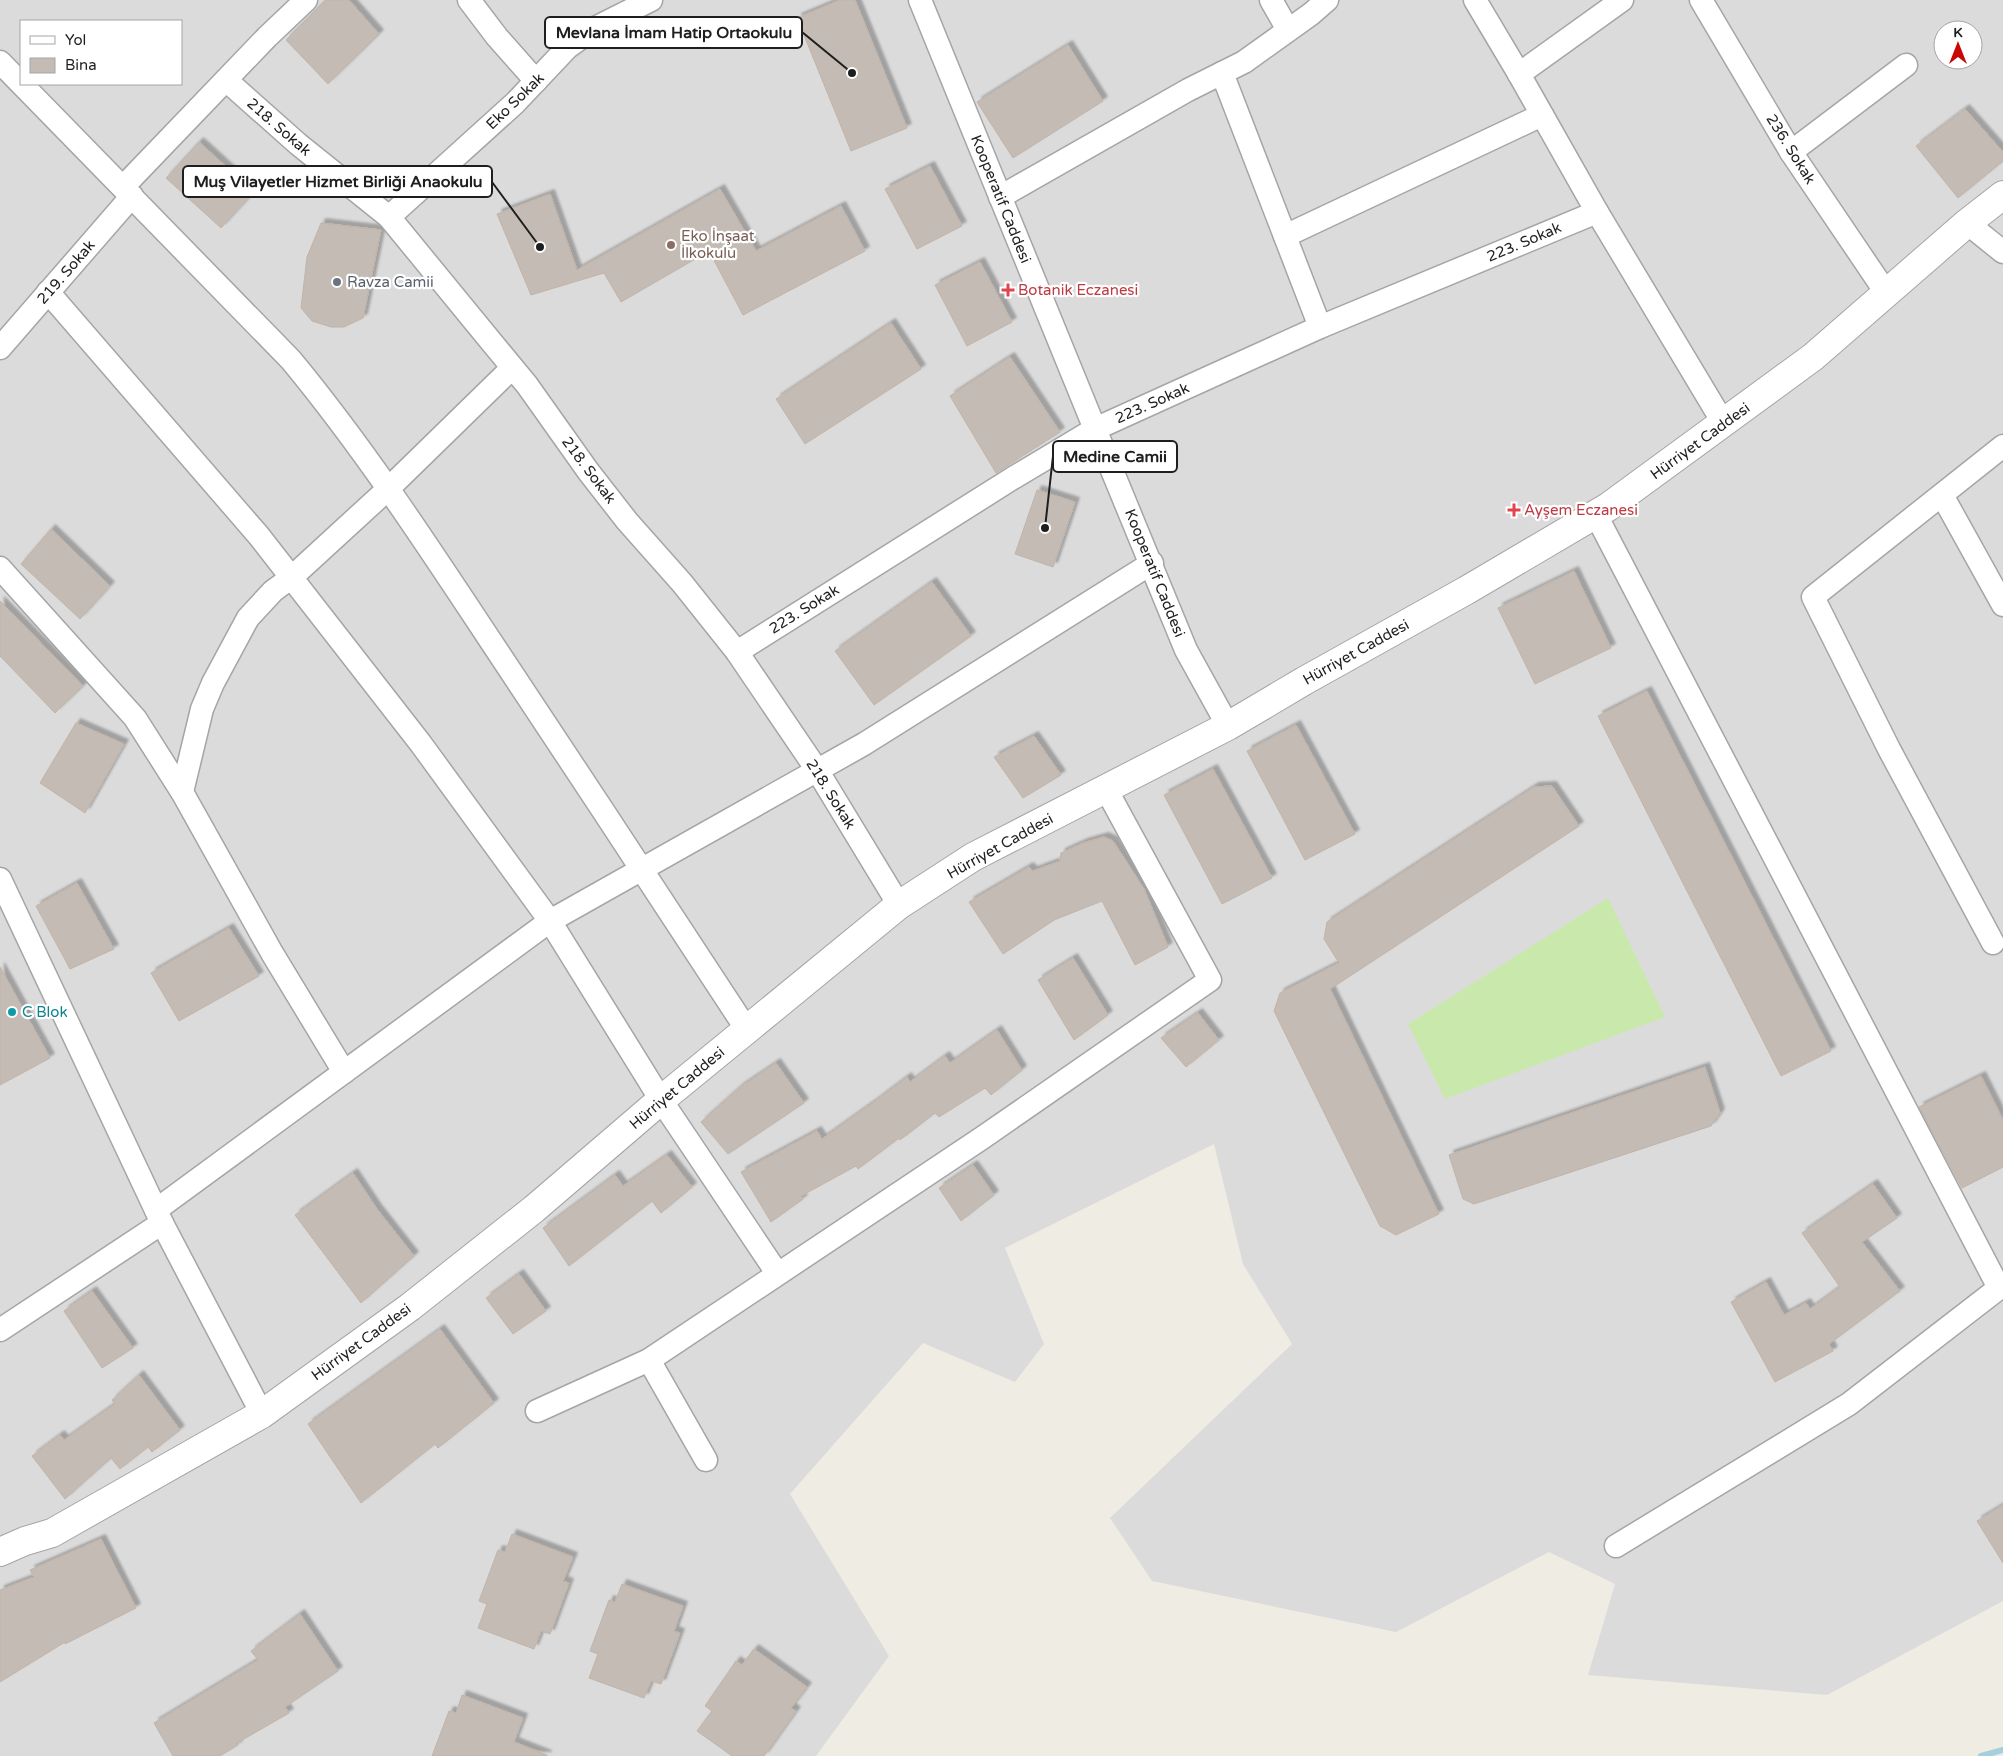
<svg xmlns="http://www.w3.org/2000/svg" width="2003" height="1756" viewBox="0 0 2003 1756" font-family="'Varela Round',sans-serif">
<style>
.residential{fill:#dcdbdb;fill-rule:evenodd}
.grass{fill:#c8e9ab}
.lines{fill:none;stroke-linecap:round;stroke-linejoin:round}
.stream{stroke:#a5cfdc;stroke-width:6}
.building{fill:#c4bcb4;stroke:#c1b3a7;filter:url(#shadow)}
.minor-casing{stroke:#a5a5a5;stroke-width:25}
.tertiary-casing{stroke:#a5a5a5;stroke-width:30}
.minor{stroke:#fff;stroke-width:22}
.tertiary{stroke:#fff;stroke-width:28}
.education-dot{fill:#8d6e63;stroke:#fff;stroke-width:2}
.worship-dot{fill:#6b7280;stroke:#fff;stroke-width:2}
.health-dot{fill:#e0444e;stroke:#fff;stroke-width:2}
.culture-dot{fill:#0f9aa8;stroke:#fff;stroke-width:2}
.labels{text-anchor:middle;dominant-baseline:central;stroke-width:4.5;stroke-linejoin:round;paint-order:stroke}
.street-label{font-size:15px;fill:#1e1e1e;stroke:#fff}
.education-label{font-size:15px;fill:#785e54;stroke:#fff;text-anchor:start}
.worship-label{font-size:15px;fill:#5b616d;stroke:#fff;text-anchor:start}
.health-label{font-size:15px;fill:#be3a42;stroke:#fff;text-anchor:start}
.culture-label{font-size:15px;fill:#0d838f;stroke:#fff;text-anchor:start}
.leader{fill:none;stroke:#1e1e1e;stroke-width:2}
.callout-dot{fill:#1e1e1e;stroke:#fff;stroke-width:2}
.callout{fill:#fff;stroke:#1e1e1e;stroke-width:2}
.callout-label{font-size:16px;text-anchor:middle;font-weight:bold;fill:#1e1e1e}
</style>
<defs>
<filter id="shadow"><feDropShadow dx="4.5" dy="-4.5" stdDeviation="1" flood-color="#0004"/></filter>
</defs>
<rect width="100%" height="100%" fill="#efece4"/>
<path class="residential" d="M0 0H2003V1601L1827 1695 1588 1675 1615 1584 1549 1552 1396 1632 1152 1581 1110 1518 1292 1344 1243 1264 1214 1144 1005 1248 1044 1344 1015 1382 923 1343 790 1494 889 1656 816 1756H0ZM21 21H181V84H21ZM1943 30H1973V60H1943Z"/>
<path class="grass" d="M1608 898 1665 1017 1445 1099 1408 1024Z"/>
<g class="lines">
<path class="stream" d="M1981 1756 2003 1750"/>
</g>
<g class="building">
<path d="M326 0H349L379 34 328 84 286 40Z"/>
<path d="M840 0H855L907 128 851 151 797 18Z"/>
<path d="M1068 45 1103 101 1013 158 977 102Z"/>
<path d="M1965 109 2003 152V161L1958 198 1916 146Z"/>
<path d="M199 142 254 192 221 228 166 178Z"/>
<path d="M930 166 962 226 917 249 885 189Z"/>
<path d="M720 189 756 251 841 206 865 251 743 315 709 251 621 302 604 273 531 295 497 214 550 194 577 270Z"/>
<path d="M321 223 381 230 363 318 344 327H331L312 321 301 308 307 257Z"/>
<path d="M980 262 1012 322 967 346 935 285Z"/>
<path d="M891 323 921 369 805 444 776 399Z"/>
<path d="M1010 357 1060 432 996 473 950 396Z"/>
<path d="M1037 490 1075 502 1053 567 1015 554Z"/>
<path d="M51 529 110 586 80 619 21 564Z"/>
<path d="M1574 571 1611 648 1535 684 1498 608Z"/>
<path d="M932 582 971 636 874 705 835 651Z"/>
<path d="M0 601 83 686 55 713 0 656Z"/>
<path d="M1647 691 1831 1051 1781 1076 1598 716Z"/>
<path d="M76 723 124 744 85 813 40 783Z"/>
<path d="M1296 725 1355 834 1305 860 1247 751Z"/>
<path d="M1034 736 1061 775 1023 798 994 757Z"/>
<path d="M1213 769 1272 878 1222 904 1164 795Z"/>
<path d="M1552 786 1579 826 1330 989 1439 1214 1396 1235 1380 1226 1274 1011 1280 993 1339 963 1324 939 1327 922 1534 787Z"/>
<path d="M1104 837 1113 841 1144 889 1168 947 1135 965 1102 901 1054 920 1003 954 969 902 1029 867 1033 871 1060 861 1061 853 1083 843Z"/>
<path d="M77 883 114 949 70 969 36 906Z"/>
<path d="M229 928 259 976 179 1021 151 973Z"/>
<path d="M1073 958 1108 1015 1074 1040 1038 980Z"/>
<path d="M0 967 50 1058 0 1085Z"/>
<path d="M1198 1013 1219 1040 1186 1067 1161 1038Z"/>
<path d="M997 1030 1022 1070 991 1095 985 1088 939 1117 935 1113 900 1140 899 1138 858 1169 856 1166 801 1196 803 1199 771 1222 741 1172 817 1131 822 1139 874 1102 907 1077 910 1082 945 1056 950 1063Z"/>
<path d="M776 1063 804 1103 728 1154 701 1122 739 1088Z"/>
<path d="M1705 1067 1720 1113 1711 1126 1474 1204 1463 1199 1449 1155Z"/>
<path d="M1981 1076 2003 1120V1167L1962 1188 1919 1107Z"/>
<path d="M667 1155 692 1187 661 1213 652 1201 569 1266 543 1228 615 1175 623 1186Z"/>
<path d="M973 1165 994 1195 961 1221 939 1188Z"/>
<path d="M353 1173 377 1209 414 1256 361 1303 295 1215Z"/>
<path d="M1873 1184 1897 1218 1862 1242 1900 1291 1829 1344 1833 1351 1775 1382 1731 1302 1766 1282 1784 1315 1806 1303 1810 1309 1840 1287 1802 1233Z"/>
<path d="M519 1274 546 1311 513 1334 486 1298Z"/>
<path d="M92 1291 133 1348 102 1368 64 1311Z"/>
<path d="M440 1329 494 1403 438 1448 435 1444 361 1503 308 1424Z"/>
<path d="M139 1375 180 1430 152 1452 148 1447 120 1469 111 1458 65 1499 32 1456 60 1435 64 1440 115 1404 112 1400Z"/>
<path d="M2003 1505V1563L1977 1521Z"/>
<path d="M512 1534 573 1557 563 1581 569 1583 550 1634 541 1631 534 1649 478 1628 487 1604 479 1601 498 1550 505 1552Z"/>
<path d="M101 1539 136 1608 65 1644V1642L0 1682V1590L34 1577 30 1570Z"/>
<path d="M622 1584 683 1606 674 1631 680 1633 661 1684 651 1681 644 1698 589 1678 598 1654 590 1651 609 1600 615 1602Z"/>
<path d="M300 1614 338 1671 285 1707 289 1713 237 1743 238 1745 220 1756H173L154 1723 258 1660 251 1651Z"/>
<path d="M754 1649 807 1687 791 1708 796 1711 764 1756H732L697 1731 712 1711 705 1706 736 1661 742 1665Z"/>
<path d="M462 1695 523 1718 514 1742 547 1755V1756H432L449 1711 456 1713Z"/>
</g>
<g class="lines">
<g class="minor-casing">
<g id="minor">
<path d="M469 0 497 37 536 81"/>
<path d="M920 0 1095 429 1186 650 1228 726"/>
<path d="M1271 0 1288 30"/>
<path d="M1475 0 1519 74 1597 212 1724 424"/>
<path d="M1701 0 1791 152 1887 294"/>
<path d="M0 62 291 360C367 452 431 551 496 649 580 776 664 902 747 1030"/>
<path d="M1222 73 1320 327"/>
<path d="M1519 74 1622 0"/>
<path d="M226 80 298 144 389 217 489 339 527 385 588 471 627 521 682 583 737 652 817 770 899 905"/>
<path d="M1791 152 1906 65"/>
<path d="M123 187 267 37 306 0"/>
<path d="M1000 197 1188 90 1244 62 1311 14 1327 0"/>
<path d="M389 217 515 103 568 47 593 29 651 0"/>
<path d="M1967 223 2003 252"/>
<path d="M1285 236 1542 115"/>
<path d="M48 292 259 536 421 744 550 921 661 1100 777 1273"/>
<path d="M0 348 132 196"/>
<path d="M1942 495 2003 605"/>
<path d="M1596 515 1999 1288"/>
<path d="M0 568 135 718 182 792 272 953 344 1072"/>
<path d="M737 652 1013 478 1095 429 1320 327 1597 212"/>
<path d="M182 792 202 709 213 683 248 618 273 591 292 577 389 488 512 368"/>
<path d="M0 879 162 1223 262 1414"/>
<path d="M1993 943 1889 749 1813 597 2003 446"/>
<path d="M156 1210 550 921 864 744 1152 563"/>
<path d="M0 1330 162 1223"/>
<path d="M649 1360 706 1460"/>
<path d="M537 1411 649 1360 982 1138 1210 980 1106 789"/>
<path d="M1616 1546 1849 1404 2003 1285"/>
</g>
</g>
<g class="tertiary-casing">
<path id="tertiary" d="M0 1552 25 1541 52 1533 262 1414 410 1307 534 1209 661 1100 899 905 973 857 1228 726 1304 681 1467 590 1608 507 1813 357 1967 223 2003 195"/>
</g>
<use href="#minor" class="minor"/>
<use href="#tertiary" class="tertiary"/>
</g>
<circle class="education-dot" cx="671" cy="245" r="5"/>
<circle class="worship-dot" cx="337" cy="282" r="5"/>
<g class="health-dot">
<path d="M1005.5 282.5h5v5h5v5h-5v5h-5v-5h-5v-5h5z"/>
<path d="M1511.5 502.5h5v5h5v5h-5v5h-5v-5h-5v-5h5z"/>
</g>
<circle class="culture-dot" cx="12" cy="1012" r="5"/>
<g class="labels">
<g class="street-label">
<text transform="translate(515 101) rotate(-44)">Eko Sokak</text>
<text transform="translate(279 127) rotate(41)">218. Sokak</text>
<text transform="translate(1791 149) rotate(58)">236. Sokak</text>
<text transform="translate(1001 199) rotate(68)">Kooperatif Caddesi</text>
<text transform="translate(1524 242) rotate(-23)">223. Sokak</text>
<text transform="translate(66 272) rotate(-49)">219. Sokak</text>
<text transform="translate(1152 403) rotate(-24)">223. Sokak</text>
<text transform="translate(1700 441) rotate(-36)">Hürriyet Caddesi</text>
<text transform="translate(589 470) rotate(53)">218. Sokak</text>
<text transform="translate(1155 573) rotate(68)">Kooperatif Caddesi</text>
<text transform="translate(804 609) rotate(-32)">223. Sokak</text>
<text transform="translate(1356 652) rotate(-29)">Hürriyet Caddesi</text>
<text transform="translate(831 794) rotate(58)">218. Sokak</text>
<text transform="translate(1000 846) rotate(-29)">Hürriyet Caddesi</text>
<text transform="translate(677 1088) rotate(-40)">Hürriyet Caddesi</text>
<text transform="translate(361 1342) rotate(-36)">Hürriyet Caddesi</text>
</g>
<g class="education-label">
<text x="681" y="236">Eko İnşaat<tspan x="681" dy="17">İlkokulu</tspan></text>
</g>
<g class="worship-label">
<text x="347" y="282">Ravza Camii</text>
</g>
<g class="health-label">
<text x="1018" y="290">Botanik Eczanesi</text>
<text x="1524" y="510">Ayşem Eczanesi</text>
</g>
<g class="culture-label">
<text x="22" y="1012">C Blok</text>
</g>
</g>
<path class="leader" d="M852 73L802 32M540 247L492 182M1045 528L1053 456"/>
<g class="callout-dot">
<circle cx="852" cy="73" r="5"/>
<circle cx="540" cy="247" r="5"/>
<circle cx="1045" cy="528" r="5"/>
</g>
<g class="callout">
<rect x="545" y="17" width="257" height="31" rx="5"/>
<rect x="183" y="166" width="309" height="31" rx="5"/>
<rect x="1053" y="441" width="124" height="31" rx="5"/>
</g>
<g class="callout-label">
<text x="674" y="38">Mevlana İmam Hatip Ortaokulu</text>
<text x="338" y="187">Muş Vilayetler Hizmet Birliği Anaokulu</text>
<text x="1115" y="462">Medine Camii</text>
</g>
<rect x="20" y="20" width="162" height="65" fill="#ffffff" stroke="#a5a5a5"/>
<rect x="30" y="36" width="25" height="8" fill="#ffffff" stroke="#a5a5a5"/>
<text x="65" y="45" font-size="15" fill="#1e1e1e">Yol</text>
<rect x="30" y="58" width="25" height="15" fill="#c4bcb4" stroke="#a5a5a5"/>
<text x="65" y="70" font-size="15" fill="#1e1e1e">Bina</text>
<g transform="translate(1958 45)"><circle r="24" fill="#ffffff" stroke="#a5a5a5"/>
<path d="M0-4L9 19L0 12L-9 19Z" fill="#ca0702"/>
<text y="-8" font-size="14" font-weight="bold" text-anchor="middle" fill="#1e1e1e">K</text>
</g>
</svg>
